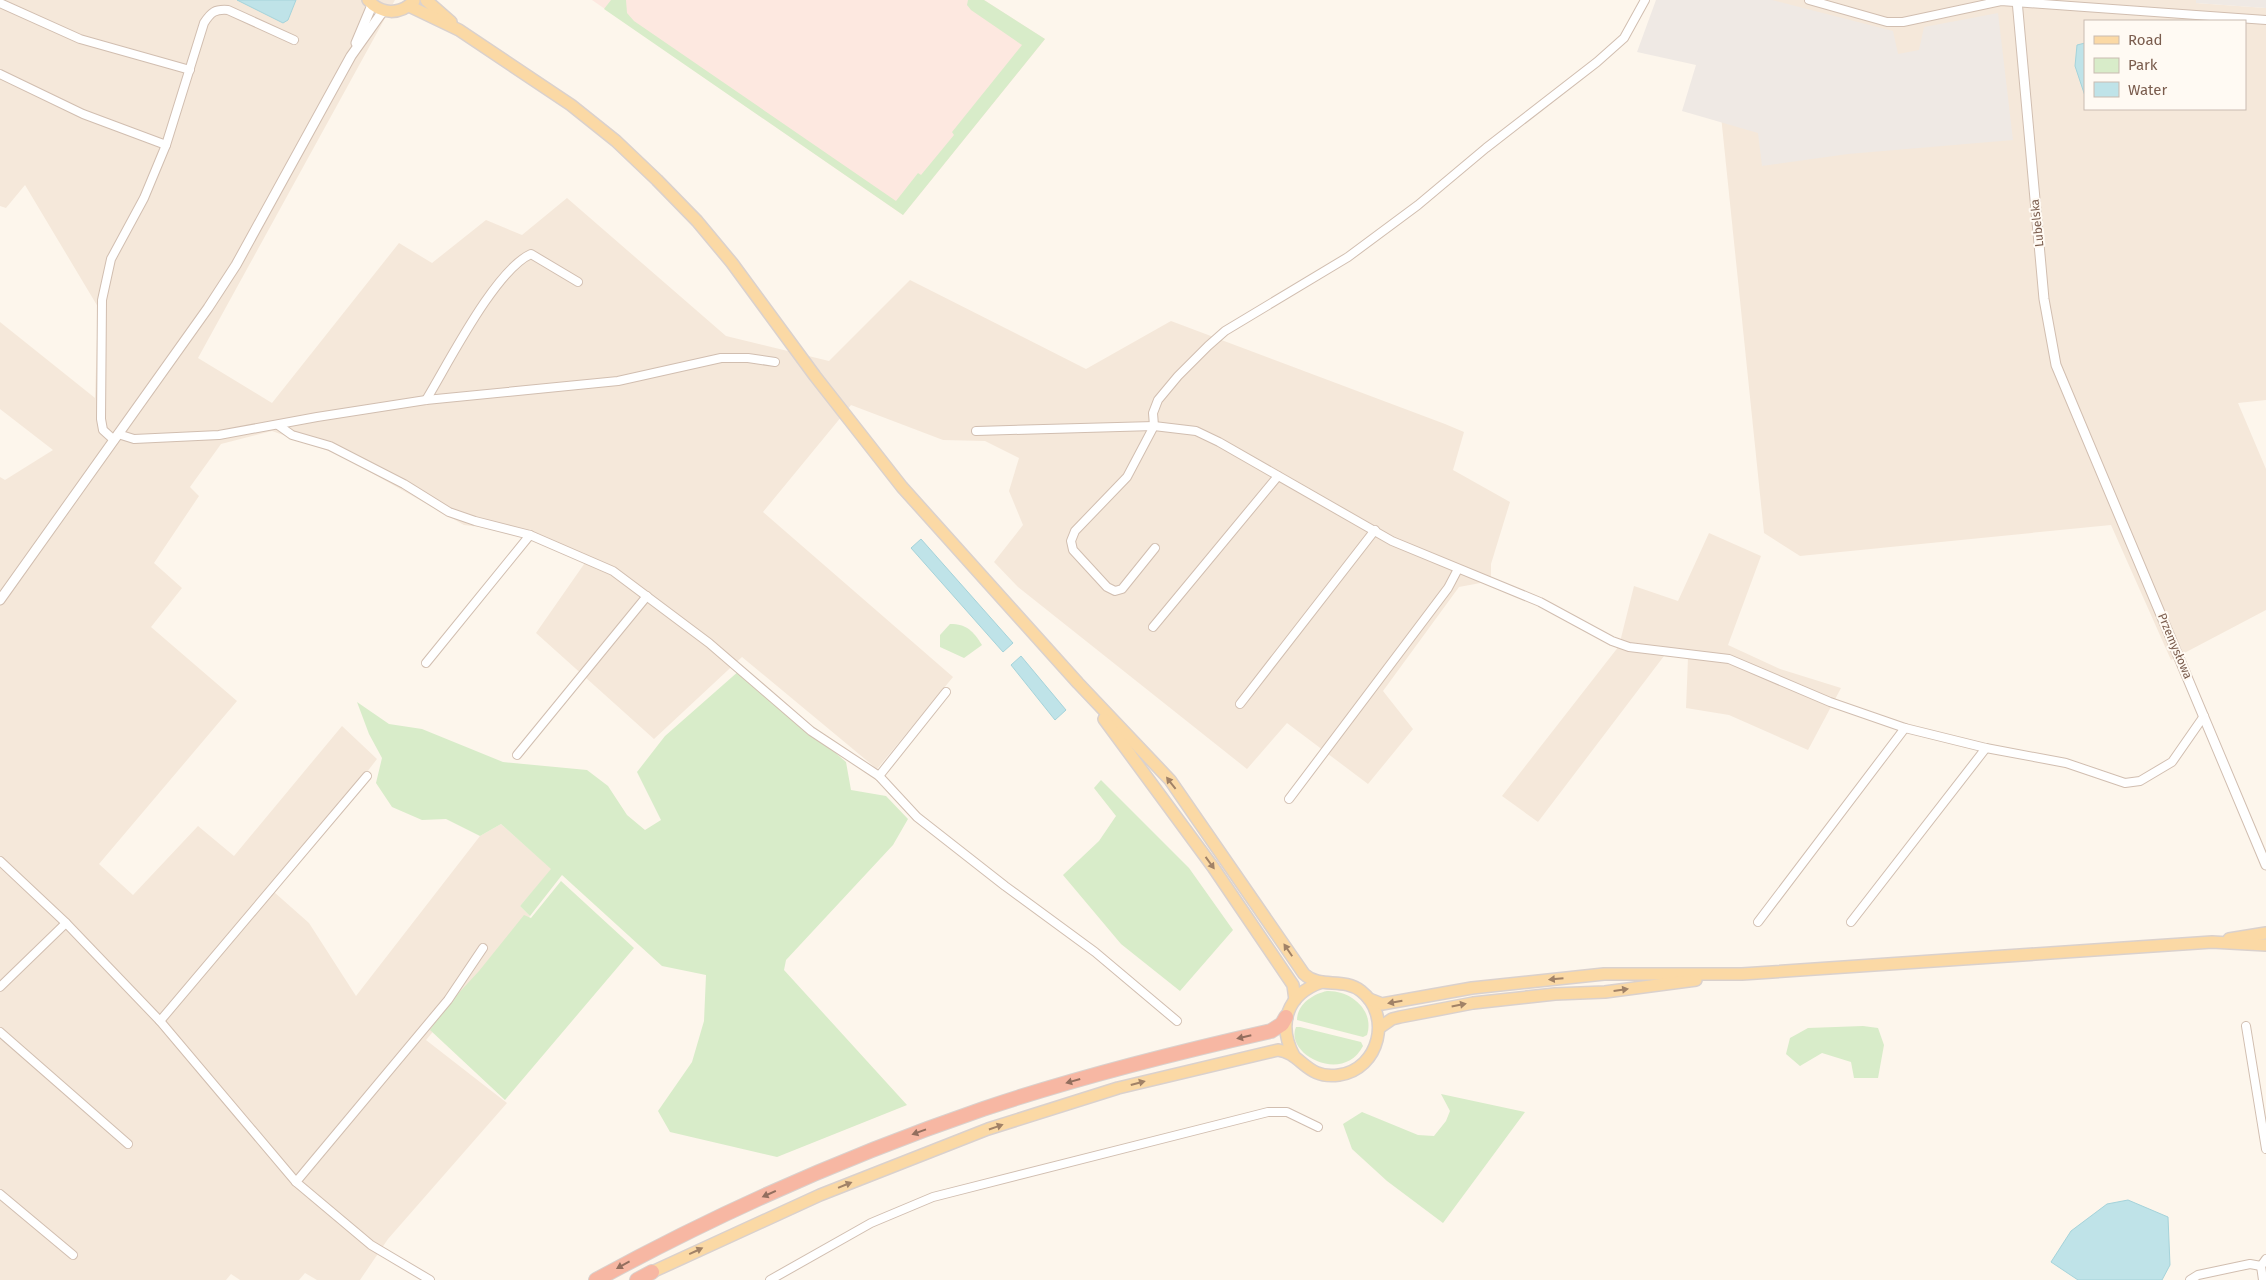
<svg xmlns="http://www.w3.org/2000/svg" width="2266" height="1280" viewBox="0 0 2266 1280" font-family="'Fira Sans',sans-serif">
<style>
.residential{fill:#f5e8da;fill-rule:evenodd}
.commercial{fill:#fde8e0}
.industrial{fill:#efe9e4}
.green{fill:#d8ecc9}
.water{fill:#bfe3e8;stroke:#a5d3da}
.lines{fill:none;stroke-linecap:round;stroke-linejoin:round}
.minor-casing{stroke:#d1beb0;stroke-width:10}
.tertiary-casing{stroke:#d1beb0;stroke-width:11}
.primary-casing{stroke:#dad1cd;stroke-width:14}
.motorway-casing{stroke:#dad1cd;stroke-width:16}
.minor{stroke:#fff;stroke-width:8}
.tertiary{stroke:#fff;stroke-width:9}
.primary{stroke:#fbd9a5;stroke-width:11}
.motorway{stroke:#f7b7a3;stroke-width:14}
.oneway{fill:#a18267}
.oneway2{fill:#936e5e}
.labels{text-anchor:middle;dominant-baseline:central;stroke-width:4;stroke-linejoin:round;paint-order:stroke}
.street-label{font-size:12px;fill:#7a5c4d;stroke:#fffaf3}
</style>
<rect width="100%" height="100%" fill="#fdf6ec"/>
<g class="residential">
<path d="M0 0H395L198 358 272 403 399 243 432 263 486 220 522 235 567 198 726 336 829 361 910 280 1086 369 1171 321 1445 424 1464 432 1453 470 1510 502 1491 564V581L1459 587 1383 691 1413 729 1368 784 1287 723 1247 769 1018 587 994 562 1023 525 1009 491 1019 458 985 441 943 440 851 405 763 512 953 677 877 769 742 657 654 739 536 633 589 557 532 534 464 525 340 455 272 431 221 444 190 487 199 496 154 563 182 588 151 627 237 701 99 864 133 895 198 826 234 856 342 726 377 759 274 892 309 923 356 996 480 836 501 824 552 869 520 906 530 916 426 1040 507 1103 388 1239 360 1280H317L305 1273 299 1280H240L231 1274 226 1280H0V477L5 480 53 450 0 409V322L95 398 98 307 25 185 6 208 0 206Z"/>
<path d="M1747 0H2196V3L2266 8V400L2238 403 2266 469V610L2171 660 2111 525 1800 556 1764 533 1717 77ZM2085 21H2245V109H2085Z"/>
<path d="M1709 533 1761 556 1728 645 1780 669 1841 688 1808 750 1729 715 1686 708 1688 658 1664 656 1538 822 1502 796 1619 646 1634 586 1678 601Z"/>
</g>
<path class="commercial" d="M592 0H984L1045 39 903 215Z"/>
<g class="industrial">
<path d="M1656 0H1772L1893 31 1898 54 1919 50 1924 27 1998 13 2013 140 1848 154 1762 166 1758 133 1682 111 1696 65 1637 52Z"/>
<path d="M2196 0H2266V8L2196 3Z"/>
</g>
<g class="green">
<path d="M611 0H626L627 13 634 21 896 201 918 173 921 175 954 135 952 132 1022 45 971 10 967 5 968 0H984L1045 39 903 215 604 9Z"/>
<path d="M950 624C967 624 973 631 982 645L964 658 940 647V635Z"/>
<path d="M740 670 846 762 851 790 886 796 908 819 893 845 786 960 784 970 907 1105 777 1157 670 1132 658 1111 692 1062 704 1021 706 975 662 966 562 875 530 916 520 906 551 869 501 824 480 836 446 819 422 820 392 807 376 783 382 758 369 734 357 702 389 724 422 729 503 762 587 770 608 786 627 815 645 830 661 820 637 772 665 736Z"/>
<path d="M1101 780 1189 868 1233 930 1180 991 1121 944 1063 875 1099 841 1116 816 1094 788Z"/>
<path d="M561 881 634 948 505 1100 430 1030 443 1010 479 971 524 915 531 918Z"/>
<path d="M1327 991C1350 990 1375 1010 1367 1035L1363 1037 1297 1020C1297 1004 1313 994 1327 991Z"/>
<path d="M1863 1026 1878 1028 1884 1045 1878 1078H1854L1851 1062 1822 1053 1800 1066 1786 1054 1790 1038 1808 1028Z"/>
<path d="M1296 1027H1300L1361 1042 1363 1046C1343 1085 1284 1054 1296 1027Z"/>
<path d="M1441 1094 1525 1112 1443 1223 1387 1181 1352 1149 1343 1124 1362 1112 1418 1135 1434 1136 1446 1121 1450 1111Z"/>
</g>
<g class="water">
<path d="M237 0H296L288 20 283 23Z"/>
<path d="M2085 43V96L2075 66 2077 45Z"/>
<path d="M921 539 1013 643 1003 652 911 548Z"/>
<path d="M1021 656 1066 710 1055 720 1011 665Z"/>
<path d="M2128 1200 2168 1217 2170 1265 2162 1280H2078L2051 1262 2071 1231 2107 1204Z"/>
</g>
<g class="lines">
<g class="minor-casing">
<g id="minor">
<path d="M1809 0 1887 22H1903L2001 1 2266 20"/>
<path d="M0 3 80 39 190 70"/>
<path d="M0 74 83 114 166 145"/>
<path d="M426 400C448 364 495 270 531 254L578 282"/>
<path d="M278 425 292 435 330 446 404 484 449 512 475 521 530 535 613 571 709 643 811 731 879 776 917 817 1005 886 1095 952 1177 1021"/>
<path d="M976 431 1154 426 1196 431 1219 442 1392 541 1540 602 1612 641 1629 647 1729 659 1830 702 1905 728 1986 748 2066 763 2125 783 2140 781 2172 762 2204 716"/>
<path d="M118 434 134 439 219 435 317 417 426 400 618 381 721 358H748L775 362"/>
<path d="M114 440 103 430 101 419 102 300 111 259 144 198 166 145 204 23C211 12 215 9 228 10L294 40"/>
<path d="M1155 548 1122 589 1115 591 1107 587 1073 550 1071 541 1075 531 1127 477 1154 426 1153 413 1158 400 1178 376 1208 346 1225 331 1348 257 1418 205 1486 148 1597 62 1624 38 1645 0"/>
<path d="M1153 627 1278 476"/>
<path d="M426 663 530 535"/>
<path d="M1240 704 1375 530"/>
<path d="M517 755 647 596"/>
<path d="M879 776 946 692"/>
<path d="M1289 799 1448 588 1458 569"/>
<path d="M0 861 66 923 160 1021 296 1182 371 1245 430 1280"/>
<path d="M1758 922 1905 728"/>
<path d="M1851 922 1986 748"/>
<path d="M0 987 66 923"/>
<path d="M160 1021 367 776"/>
<path d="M2246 1026 2266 1149"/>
<path d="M0 1032 128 1144"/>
<path d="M296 1182 448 1000 483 948"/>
<path d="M0 1194 73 1255"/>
<path d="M770 1280 871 1223 933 1197 1268 1112H1287L1318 1127"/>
<path d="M2190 1280 2198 1275 2250 1264 2261 1266"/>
<path d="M2263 1280 2261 1266 2266 1259"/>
</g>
</g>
<g class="tertiary-casing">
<g id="tertiary">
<path d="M2017 0 2044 299 2056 365 2266 865"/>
<path d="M356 43 372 5"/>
<path d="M0 600 208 308 236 265 351 56 383 11"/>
</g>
</g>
<g class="primary-casing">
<g id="primary">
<path d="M368 0C381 15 400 15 414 1"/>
<path d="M426 0 451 22"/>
<path d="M409 6 459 30 571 105 616 141 657 180 697 221 732 263 815 376 902 487 1078 683 1170 780 1304 974C1320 989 1343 977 1361 991 1392 1015 1380 1069 1339 1075 1306 1080 1302 1053 1278 1050L1118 1088 988 1129 820 1195 652 1272"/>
<path d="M1104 719 1213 867 1293 985 1295 1000"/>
<path d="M2229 939 2266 933"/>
<path d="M1369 999 1382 1004 1472 988 1604 974H1742L2212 942 2266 945"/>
<path d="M1379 1028 1392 1019 1400 1017 1473 1003 1555 994 1605 992 1696 980"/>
<path d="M1294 1056C1277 1024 1287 994 1322 982"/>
</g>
</g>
<g class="motorway-casing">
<g id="motorway">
<path d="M596 1280C720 1212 849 1155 983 1109 1077 1077 1174 1053 1271 1031L1282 1024 1286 1017"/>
<path d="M637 1280 652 1272"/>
</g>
</g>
<use href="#minor" class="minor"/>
<use href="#tertiary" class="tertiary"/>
<use href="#primary" class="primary"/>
<use href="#motorway" class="motorway"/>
</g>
<defs><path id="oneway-solid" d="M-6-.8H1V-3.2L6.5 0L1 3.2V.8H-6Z" transform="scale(1.25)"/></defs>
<g class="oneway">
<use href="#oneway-solid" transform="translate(1171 783) rotate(-128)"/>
<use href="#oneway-solid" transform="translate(1210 863) rotate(54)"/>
<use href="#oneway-solid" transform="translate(1288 950) rotate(-124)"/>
<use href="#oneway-solid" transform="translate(1556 979) rotate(175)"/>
<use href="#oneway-solid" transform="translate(1621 990) rotate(-8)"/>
<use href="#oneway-solid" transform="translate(1395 1002) rotate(170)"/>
<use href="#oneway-solid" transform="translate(1459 1005) rotate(-11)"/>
<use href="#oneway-solid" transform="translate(1138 1083) rotate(-15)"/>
<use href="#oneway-solid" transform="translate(996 1127) rotate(-19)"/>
<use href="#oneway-solid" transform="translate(845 1185) rotate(-22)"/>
<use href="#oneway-solid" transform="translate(696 1251) rotate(-25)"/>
</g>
<g class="oneway2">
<use href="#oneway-solid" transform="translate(1244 1037) rotate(167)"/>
<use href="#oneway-solid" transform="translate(1073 1081) rotate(164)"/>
<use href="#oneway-solid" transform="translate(919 1132) rotate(160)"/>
<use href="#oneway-solid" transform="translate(769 1194) rotate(156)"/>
<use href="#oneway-solid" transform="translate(623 1265) rotate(151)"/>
</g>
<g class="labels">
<g class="street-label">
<text transform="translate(2037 223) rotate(-96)">Lubelska</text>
<text transform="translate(2175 646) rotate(67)">Przemysłowa</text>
</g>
</g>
<rect x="2084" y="20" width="162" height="90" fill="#fffaf3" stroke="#cabbb1"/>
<rect x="2094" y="36" width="25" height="8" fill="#fbd9a5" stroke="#cabbb1"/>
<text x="2128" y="45" font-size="15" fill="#7a5c4d">Road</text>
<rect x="2094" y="58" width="25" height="15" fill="#d8ecc9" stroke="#cabbb1"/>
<text x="2128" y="70" font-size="15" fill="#7a5c4d">Park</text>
<rect x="2094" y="82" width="25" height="15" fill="#bfe3e8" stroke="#cabbb1"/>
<text x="2128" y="95" font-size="15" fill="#7a5c4d">Water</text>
</svg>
